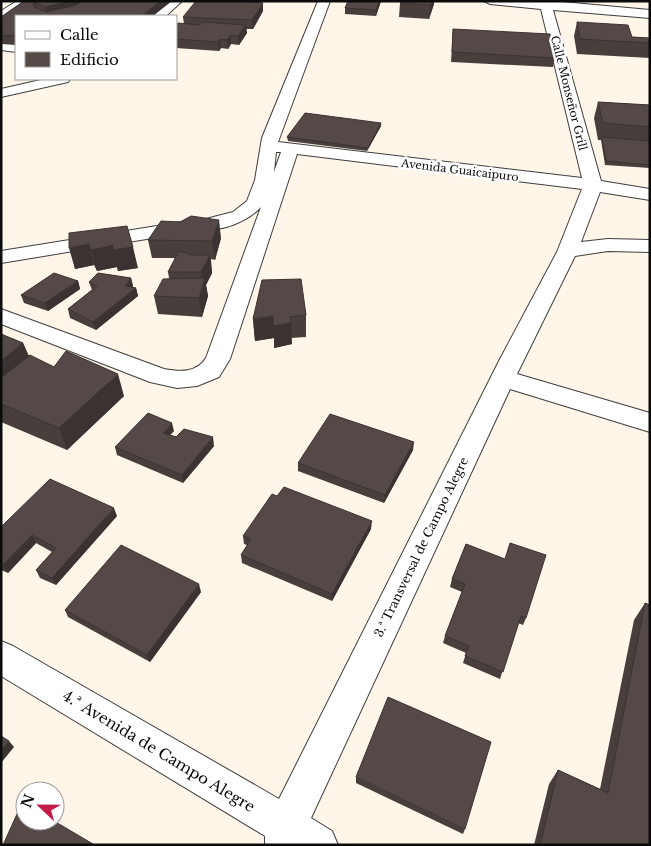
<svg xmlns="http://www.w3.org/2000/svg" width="651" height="846" viewBox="0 0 651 846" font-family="'Libre Baskerville',serif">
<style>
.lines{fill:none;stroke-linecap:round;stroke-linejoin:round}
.street-casing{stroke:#3e3e3e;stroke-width:2}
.street{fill:#fff;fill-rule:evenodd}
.wall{fill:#483f3d}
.shaded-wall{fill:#3b3332}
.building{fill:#544947;stroke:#3b3332}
.labels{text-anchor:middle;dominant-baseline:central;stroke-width:5;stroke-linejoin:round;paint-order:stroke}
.far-street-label{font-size:11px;fill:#0b0b0b;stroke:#fff}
.street-label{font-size:12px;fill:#0b0b0b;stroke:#fff}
.near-street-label{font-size:15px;fill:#0b0b0b;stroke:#fff}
</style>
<rect width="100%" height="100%" fill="#fff6e9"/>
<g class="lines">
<g class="street-casing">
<g id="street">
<path d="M17 1H31L1 20V11Z"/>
<path d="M169 1H182L166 16H153Z"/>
<path d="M318 1H330L278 142 582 178 541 9 490 4 484 1H551L650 10V18L553 10 601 181 650 189V200L600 192 581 242 608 239 650 240V252L608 251 575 256 517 374 650 413V432L510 389 311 818 332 831 338 845H265V836L1 676V641L13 646 279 799 499 361 557 252 582 189 297 154 230 359 219 377 197 386 177 388 150 382 1 324V309L164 369C181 372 196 373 206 358L261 207C248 221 221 233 202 228L199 224 202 220 233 212 247 201 255 180 262 138ZM276 152H281L274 172Z"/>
<path d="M1 42 16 44V52L1 50Z"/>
<path d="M45 79H70L68 82 1 97V89Z"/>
<path d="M188 221 195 223 198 227 195 231 1 263V251Z"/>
</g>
</g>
<use href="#street" class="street"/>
</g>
<g class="wall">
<path d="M24 1H172L16 16V45L1 44V17Z"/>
<path d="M381 1 376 16 345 14V8Z"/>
<path d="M400 3 434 4 429 19 399 17Z"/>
<path d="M263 11 253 29H246L247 33 239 45 231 44 228 49 221 48 219 51 176 48V26L184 24 183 17Z"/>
<path d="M577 22 632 37 650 38V58L577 54 574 36Z"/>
<path d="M453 29 555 58 553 67 451 62Z"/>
<path d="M598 102 650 105V168L605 165 601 140H598L594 118Z"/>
<path d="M381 123V126L367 151 288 141 287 137Z"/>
<path d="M69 233 138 268 118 271 117 267 97 271 94 265 75 269Z"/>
<path d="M221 238 215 260 211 259 212 273 206 285 208 296 202 317 158 314 154 296 169 278 168 272 175 258H152L148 240Z"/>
<path d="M131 278 133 286V287L136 288 138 296 96 330 70 318 68 309 92 290 89 282Z"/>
<path d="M78 281 80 289 48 311 24 303 21 295Z"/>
<path d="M306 315V337L291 338 292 344 274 348V338L255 341 253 319Z"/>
<path d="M1 334 23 343 29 356 124 396 67 450 1 422Z"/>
<path d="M174 431 170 435 214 446 183 483 117 455 115 447Z"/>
<path d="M413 450 384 503 298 471V463Z"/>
<path d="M117 516 56 585 40 578 36 570 52 552 36 543 8 573 1 570V527Z"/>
<path d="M371 529 332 601 242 563 241 555 247 545 244 544 243 536Z"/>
<path d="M466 544 526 618 523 625 518 623 500 679 463 663 466 653 443 643 445 636 462 592 450 587 452 579Z"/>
<path d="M201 592 150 662 68 617 65 610Z"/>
<path d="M645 603 650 845H534L549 784 558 770 600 789 634 620Z"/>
<path d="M356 777 465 829 463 834 356 783Z"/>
</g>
<g class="shaded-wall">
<path d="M72 1H99L47 16 45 7Z"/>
<path d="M160 1H172L153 16H141Z"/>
<path d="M379 1H381L376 16V10Z"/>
<path d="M432 1H434V4L429 19 430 5Z"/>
<path d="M263 3V11L253 29 252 20Z"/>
<path d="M246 25 247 33 239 45 238 36Z"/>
<path d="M231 35V44L228 49 227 40Z"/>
<path d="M220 39 221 48 219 51 218 42Z"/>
<path d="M381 123V126L367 151 368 148Z"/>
<path d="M219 220 221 238 215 260 212 241Z"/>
<path d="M89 244 94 265 75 269 69 248Z"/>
<path d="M113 245 133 247 138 268 118 271 117 267 97 271 91 250Z"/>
<path d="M210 255 212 273 206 285 208 296 202 317 199 298 203 287 201 272Z"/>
<path d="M131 278 133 286 127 294 125 286Z"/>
<path d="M78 281 80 289 48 311 45 303Z"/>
<path d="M136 288 138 296 96 330 93 322Z"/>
<path d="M273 316 291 323 292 344 274 348V338L255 341 253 319Z"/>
<path d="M23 343 32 365 1 390V361Z"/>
<path d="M118 374 124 396 67 450 59 428Z"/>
<path d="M172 423 174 431 164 441 163 433Z"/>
<path d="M213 437 214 446 183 483 182 475Z"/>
<path d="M414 442 413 450 384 503 385 495Z"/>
<path d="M114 508 117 516 56 585 52 578Z"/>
<path d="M372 521 371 529 332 601V594Z"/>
<path d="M32 535 36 543 8 573 3 565Z"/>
<path d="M199 584 201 592 150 662 147 655Z"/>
<path d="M9 741 14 747 1 763V750Z"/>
</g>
<g class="building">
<path d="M24 1H33L34 7 46 12 73 6 84 1H160L141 16H16V36L1 35V17Z"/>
<path d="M33 1H72L45 7 33 2Z"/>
<path d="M196 1H235L263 3 252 20 183 17Z"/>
<path d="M348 1H379L376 10 345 8Z"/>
<path d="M401 1H432L430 5 400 3Z"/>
<path d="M203 22 246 25 238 36 231 35 227 40 220 39 218 42 176 39V26L178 23 200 25Z"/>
<path d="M577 22 628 25 632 37 650 38V43L580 39Z"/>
<path d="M453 29 550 34 555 58 452 52Z"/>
<path d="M598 102 650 105V127L603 123Z"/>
<path d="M305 113 381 123 368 148 287 137Z"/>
<path d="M602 137 650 141V165L606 161Z"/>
<path d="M191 216 219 220 212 241 148 240 161 221 180 222Z"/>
<path d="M127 226 133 247 113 250V245L91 250 89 244 69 248V233Z"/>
<path d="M179 251 193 255H210L201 272H168Z"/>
<path d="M54 273 78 281 45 303 21 295Z"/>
<path d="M98 273 131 278 125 286 136 288 93 322 68 309 97 286 89 282Z"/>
<path d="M205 278 199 298 154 296 163 279Z"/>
<path d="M301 279 306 315 290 317 291 323 273 326V316L253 319 262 280Z"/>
<path d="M1 334 23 343 1 361Z"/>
<path d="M66 351 118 374 59 428 1 404V378L30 355 54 367Z"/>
<path d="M148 413 172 423 163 433 176 437 184 429 213 437 182 475 115 447Z"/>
<path d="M330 414 414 442 385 495 298 463Z"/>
<path d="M50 479 114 508 52 578 36 570 56 548 32 535 3 565 1 564V527Z"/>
<path d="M284 487 372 521 332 594 241 555 251 539 243 536 272 494 277 496Z"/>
<path d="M510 543 546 555 526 618 521 616 503 672 465 656 469 646 445 636 465 584 452 579 466 544 505 559Z"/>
<path d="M121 545 199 584 147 655 65 610Z"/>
<path d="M645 603 650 605V845H540L558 770 608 793Z"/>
<path d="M388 697 491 742 465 829 356 777Z"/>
<path d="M1 736 9 741 1 750Z"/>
<path d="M22 803 25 805V821H54L93 844V845H3Z"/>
</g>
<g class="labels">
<g class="far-street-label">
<text transform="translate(569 93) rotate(76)">Calle Monseñor Grill</text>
<text transform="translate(460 170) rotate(7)">Avenida Guaicaipuro</text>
</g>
<g class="street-label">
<text transform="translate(421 547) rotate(-64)">3.ª Transversal de Campo Alegre</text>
</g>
<g class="near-street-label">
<text transform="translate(159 751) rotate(31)">4.ª Avenida de Campo Alegre</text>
</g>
</g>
<rect width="651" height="846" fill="none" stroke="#0b0b0b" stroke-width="5"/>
<rect x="15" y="15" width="162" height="65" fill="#ffffff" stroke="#9d9d9d"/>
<rect x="25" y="31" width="25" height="8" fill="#ffffff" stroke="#9d9d9d"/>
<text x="60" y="40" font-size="15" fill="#0b0b0b">Calle</text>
<rect x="25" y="52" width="25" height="15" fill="#544947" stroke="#9d9d9d"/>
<text x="60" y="65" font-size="15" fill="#0b0b0b">Edificio</text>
<g transform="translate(40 806) rotate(292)"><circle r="24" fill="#ffffff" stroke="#9d9d9d"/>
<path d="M0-4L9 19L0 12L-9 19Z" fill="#c41a4a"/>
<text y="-8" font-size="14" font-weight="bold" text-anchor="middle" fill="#0b0b0b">N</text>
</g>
</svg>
